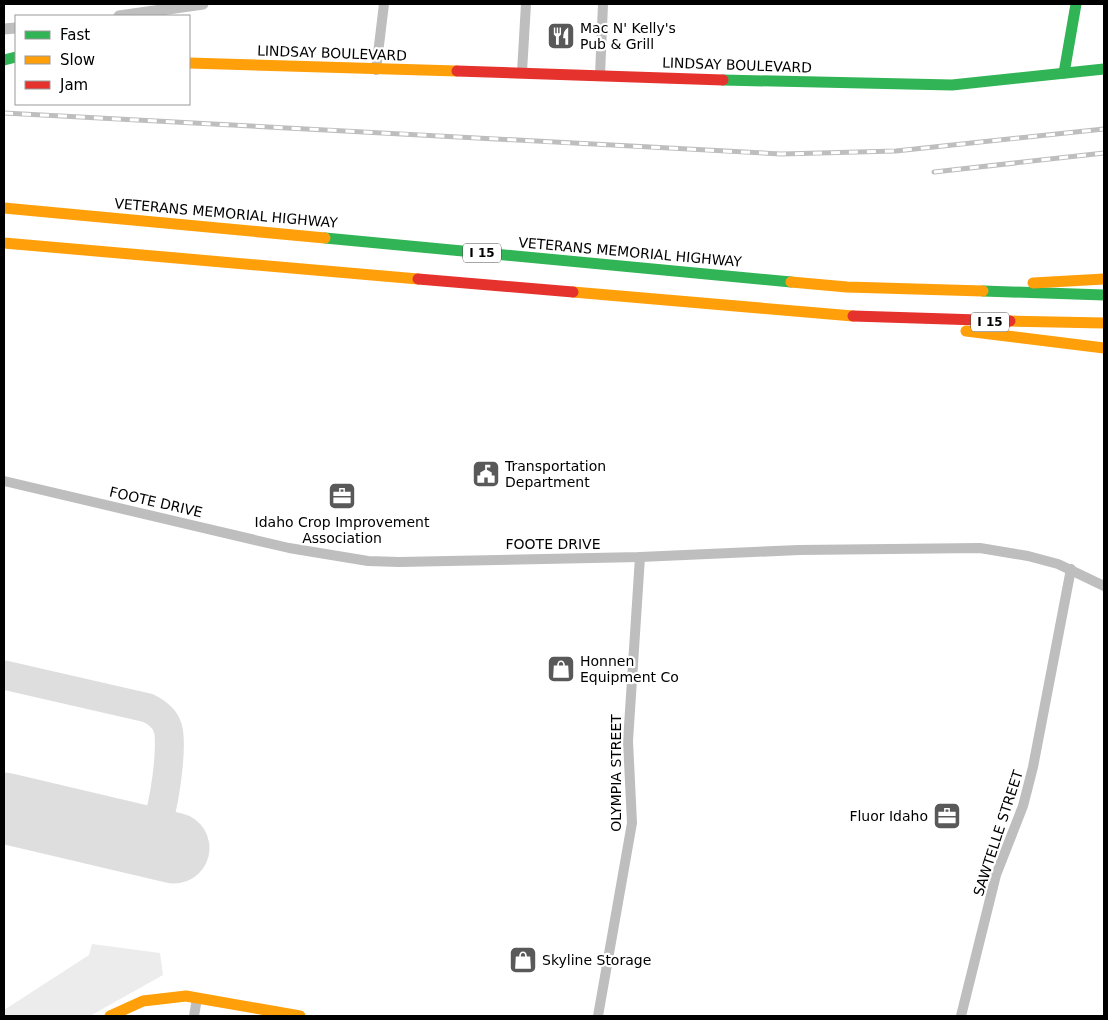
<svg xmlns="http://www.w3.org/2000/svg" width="1108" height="1020" viewBox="0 0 1108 1020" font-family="'DejaVu Sans',sans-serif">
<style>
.green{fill:#ececec}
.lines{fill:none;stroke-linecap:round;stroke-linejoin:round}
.canal{stroke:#bfbfbf;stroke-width:11}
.taxiway{stroke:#dedede;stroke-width:29}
.runway{stroke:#dedede;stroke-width:71}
.street{stroke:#bebebe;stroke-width:10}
.fast{stroke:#30b455;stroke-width:11}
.slow{stroke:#ff9f0a;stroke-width:11}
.jam{stroke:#e5322d;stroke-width:11}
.rail-casing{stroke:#bebebe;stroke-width:5}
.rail{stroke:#fff;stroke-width:3;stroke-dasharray:9;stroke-linecap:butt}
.labels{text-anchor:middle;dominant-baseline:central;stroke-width:4.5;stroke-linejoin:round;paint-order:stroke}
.shield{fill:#fff;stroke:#4c4c4c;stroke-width:1}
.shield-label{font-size:12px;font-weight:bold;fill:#000}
.poi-label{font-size:14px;fill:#000;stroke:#fff;text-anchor:start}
.street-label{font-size:14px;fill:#000;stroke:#fff}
</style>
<rect width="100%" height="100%" fill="#fff"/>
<path class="green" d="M92 944 160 953 163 975 90 1016H4V1010L89 955Z"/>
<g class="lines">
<g class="canal">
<path d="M119 16 203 4"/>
<path d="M4 29 16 28"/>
</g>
<path class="taxiway" d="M4 675 148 708C156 712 164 718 167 726 174 740 164 811 156 825 151 834 142 837 133 838"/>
<path class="runway" d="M4 808 174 848"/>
<g class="street">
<path d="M376 70 384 4"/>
<path d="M522 72 526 4"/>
<path d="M600 75 603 4"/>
<path d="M4 481 289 548 368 561 399 562 640 557 799 550 980 548 1028 556 1058 564 1104 586"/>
<path d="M194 1016 197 998"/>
<path d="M598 1016 632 823 628 741 640 557"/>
<path d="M961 1016 996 875 1023 806 1033 767 1071 569"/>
</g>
<g class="fast">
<path d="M4 60 16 57"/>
<path d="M1064 73 1076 4"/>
<path d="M723 80 952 85 1104 69"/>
<path d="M325 238 791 282"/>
<path d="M983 291 1104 295"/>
</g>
<g class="slow">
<path d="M189 63 457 71"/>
<path d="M4 208 325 238"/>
<path d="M4 243 418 279"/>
<path d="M791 282 847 287 983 291"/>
<path d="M1033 283 1104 279"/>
<path d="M573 292 853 316"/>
<path d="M1010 321 1104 323"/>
<path d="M966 331 1104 348"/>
<path d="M110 1016 143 1001 186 996 300 1016"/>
</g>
<g class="jam">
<path d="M457 71 723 80"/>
<path d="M418 279 573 292"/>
<path d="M853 316 1010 321"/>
</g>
<g class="rail-casing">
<g id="rail">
<path d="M4 113 781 154 896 151 1104 129"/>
<path d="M934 172 1104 153"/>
</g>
</g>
<use href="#rail" class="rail"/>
</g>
<defs>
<g id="restaurant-square" transform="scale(1.4375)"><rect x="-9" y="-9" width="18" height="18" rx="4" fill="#595959" stroke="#fff"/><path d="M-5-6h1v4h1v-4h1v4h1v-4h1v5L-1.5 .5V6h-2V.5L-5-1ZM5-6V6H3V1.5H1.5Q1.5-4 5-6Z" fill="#fff"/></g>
<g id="civic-square" transform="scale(1.4375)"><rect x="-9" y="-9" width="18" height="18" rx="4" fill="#595959" stroke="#fff"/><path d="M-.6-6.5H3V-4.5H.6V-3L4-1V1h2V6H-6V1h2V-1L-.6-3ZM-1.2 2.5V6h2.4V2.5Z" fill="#fff"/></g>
<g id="office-square" transform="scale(1.4375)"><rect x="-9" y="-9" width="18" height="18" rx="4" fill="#595959" stroke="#fff"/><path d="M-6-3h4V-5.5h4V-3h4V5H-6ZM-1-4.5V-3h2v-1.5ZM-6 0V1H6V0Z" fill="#fff"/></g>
<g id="shop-square" transform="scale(1.4375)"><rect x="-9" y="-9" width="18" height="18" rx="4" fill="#595959" stroke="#fff"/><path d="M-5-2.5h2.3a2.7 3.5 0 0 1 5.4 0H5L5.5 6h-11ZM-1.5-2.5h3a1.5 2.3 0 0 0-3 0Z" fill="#fff"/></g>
</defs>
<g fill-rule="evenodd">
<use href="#restaurant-square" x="561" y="36"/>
<use href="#civic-square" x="486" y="474"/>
<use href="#office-square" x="342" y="496"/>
<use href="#shop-square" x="561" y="669"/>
<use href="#office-square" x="947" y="816"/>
<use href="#shop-square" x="523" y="960"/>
</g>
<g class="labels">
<g class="shield">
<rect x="463" y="243.5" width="38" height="19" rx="4"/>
<rect x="971" y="312.5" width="38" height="19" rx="4"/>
</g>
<g class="shield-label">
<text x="482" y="253">I 15</text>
<text x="990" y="322">I 15</text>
</g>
<g class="poi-label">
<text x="580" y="28">Mac N' Kelly's<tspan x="580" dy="16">Pub &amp; Grill</tspan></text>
<text x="505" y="466">Transportation<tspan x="505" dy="16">Department</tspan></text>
<text x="342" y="522" text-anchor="middle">Idaho Crop Improvement<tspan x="342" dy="16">Association</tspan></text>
<text x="580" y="661">Honnen<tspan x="580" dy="16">Equipment Co</tspan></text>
<text x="928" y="816" text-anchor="end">Fluor Idaho</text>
<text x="542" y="960">Skyline Storage</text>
</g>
<g class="street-label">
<text transform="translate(332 53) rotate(2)">LINDSAY BOULEVARD</text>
<text transform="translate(737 65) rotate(2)">LINDSAY BOULEVARD</text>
<text transform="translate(226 213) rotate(5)">VETERANS MEMORIAL HIGHWAY</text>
<text transform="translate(630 252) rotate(5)">VETERANS MEMORIAL HIGHWAY</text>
<text transform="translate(156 502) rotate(13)">FOOTE DRIVE</text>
<text x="553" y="544">FOOTE DRIVE</text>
<text transform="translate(616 773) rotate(-90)">OLYMPIA STREET</text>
<text transform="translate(998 833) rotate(-72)">SAWTELLE STREET</text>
</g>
</g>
<rect width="1108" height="1020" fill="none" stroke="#000000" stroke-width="10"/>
<rect x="15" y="15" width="175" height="90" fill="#ffffff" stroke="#999999"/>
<rect x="25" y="31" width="25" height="8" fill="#30b455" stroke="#999999"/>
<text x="60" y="40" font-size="15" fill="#000000">Fast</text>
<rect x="25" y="56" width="25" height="8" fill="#ff9f0a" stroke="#999999"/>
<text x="60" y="65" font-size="15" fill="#000000">Slow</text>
<rect x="25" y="81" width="25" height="8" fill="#e5322d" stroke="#999999"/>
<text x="60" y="90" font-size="15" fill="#000000">Jam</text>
</svg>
